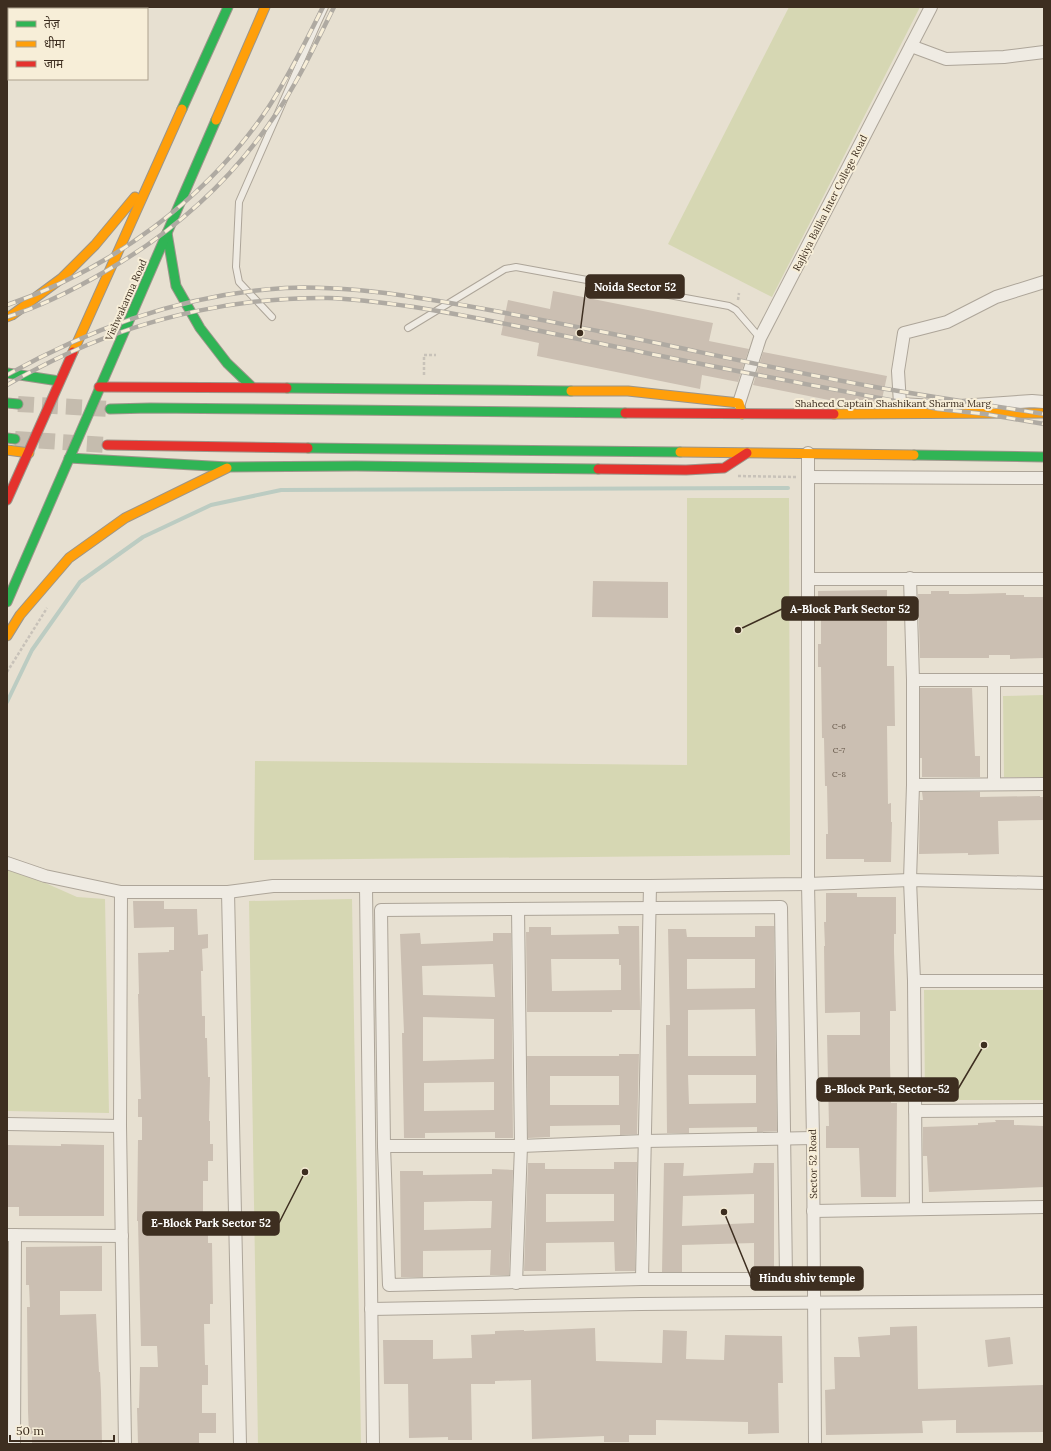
<svg xmlns="http://www.w3.org/2000/svg" width="1051" height="1451" viewBox="0 0 1051 1451" font-family="Lora,'Noto Sans Devanagari',serif">
<style>
.green{fill:#d6d7b3}
.lines{fill:none;stroke-linecap:round;stroke-linejoin:round}
.stream{stroke:#bcccc2;stroke-width:4}
.building{fill:#cbbfb2;fill-rule:evenodd}
.secondary-tunnel{stroke:#c5bcae;stroke-width:16;stroke-dasharray:16 8;stroke-linecap:butt}
.lane-casing{stroke:#ada599;stroke-width:8}
.street-casing{stroke:#ada599;stroke-width:14}
.fast-casing{stroke:#9c958a;stroke-width:11}
.slow-casing{stroke:#9c958a;stroke-width:11}
.jam-casing{stroke:#9c958a;stroke-width:11}
.path{stroke:#c8c2b9;stroke-width:2.5;stroke-dasharray:3 2;stroke-linecap:butt}
.lane{stroke:#efebe3;stroke-width:6}
.street{stroke:#efebe3;stroke-width:12}
.fast{stroke:#30b455;stroke-width:9}
.slow{stroke:#ff9f0a;stroke-width:9}
.jam{stroke:#e5322d;stroke-width:9}
.rail-casing{stroke:#afaaa2;stroke-width:4.5}
.rail{stroke:#f7eed8;stroke-width:3;stroke-dasharray:9;stroke-linecap:butt}
.labels{text-anchor:middle;dominant-baseline:central;stroke-width:4;stroke-linejoin:round;paint-order:stroke}
.number-label{font-size:8px;fill:#605244}
.street-label{font-size:10px;fill:#3d2e20;stroke:#f7eed8}
.leader{fill:none;stroke:#3d2e20;stroke-width:1.5}
.callout-dot{fill:#3d2e20;stroke:#f7eed8;stroke-width:1.5}
.callout{fill:#3d2e20;stroke:#3d2e20;stroke-width:1.5}
.callout-label{font-size:11px;text-anchor:middle;font-weight:bold;fill:#fff}
</style>
<rect width="100%" height="100%" fill="#e7e0d1"/>
<g class="green">
<path d="M789 7H920L772 297 668 244Z"/>
<path d="M687 498H789L790 855 254 860 255 761 687 765Z"/>
<path d="M1044 695V777H1004L1003 696Z"/>
<path d="M7 866 77 897 105 899 109 1113 7 1111Z"/>
<path d="M352 899 361 1444H258L249 901Z"/>
<path d="M924 990H1044V1100H925Z"/>
</g>
<g class="lines">
<path class="stream" d="M7 702 32 650 80 582 143 537 211 505 281 490 788 488"/>
</g>
<g class="building">
<path d="M553 291 713 323 709 341 749 349 738 382 702 375 700 389 537 356 539 343 501 335 508 300 550 309Z"/>
<path d="M763 352 887 376 881 404H849L753 385Z"/>
<path d="M593 581 668 582V618L592 617Z"/>
<path d="M887 590V666H894L895 726H887L888 804 891 803V822H892L891 862H864V859H826V834H828L827 786H825L824 738H822L821 667H818V644H821V619H818V591Z"/>
<path d="M931 591H949V594H967L1006 593V595H1024V597H1044V658L1010 659V655H989V658H920L918 594H931Z"/>
<path d="M920 688H972L975 756H980V777H922V758H920Z"/>
<path d="M922 792H980V797L1040 796V797H1044V820L998 821 999 854 968 855V853L919 854 920 800H923Z"/>
<path d="M826 893H857V897H896V934H894V952L896 1011H890V1064L891 1103H897L896 1197H861L859 1148H826V1126H829L827 1035H860V1012L825 1013 824 946H825L824 922H826Z"/>
<path d="M133 901H164V909H197L198 935 208 934V948L202 949 203 971H201L202 1016H205V1038H207L208 1077H210L209 1121H210V1144H213V1161H208V1181H203V1223H208V1243H212L213 1304H210V1324H204L205 1365H208V1385H202V1413H216V1433H199V1444H138L137 1408H139L140 1367H158L157 1346H141L138 1221H137L138 1140H142V1117H138V1099H141L138 994H139L138 953 169 952V950H174V927L134 928Z"/>
<path d="M618 926H639L640 1010H612V1012H527L526 932H529V927H551V935L619 934ZM551 959H619V965H621V990L552 991Z"/>
<path d="M755 926H774L777 1131 757 1132V1127L689 1128V1133H667L666 1025H670L668 929H686L687 937H755ZM687 959H755V988L687 989ZM755 1009 756 1056H688V1010ZM688 1075H756V1103L689 1104Z"/>
<path d="M420 933 421 944 493 941V933H511L513 1138H495V1132L425 1133V1138H404L402 1033H404L400 934ZM493 964 495 997 423 995 422 966ZM423 1017 494 1019V1059L423 1061ZM494 1082V1110L424 1111V1083Z"/>
<path d="M619 1054H639L637 1134 620 1135V1125L550 1126V1137L528 1138 527 1056H619ZM550 1076H619V1105H550Z"/>
<path d="M995 1120H1014V1125L1044 1126V1187L929 1192 927 1156H923V1127L978 1125V1123L996 1122Z"/>
<path d="M61 1144 104 1145V1216H19V1207H7V1145L61 1146Z"/>
<path d="M614 1162H637L635 1271H615L614 1242 546 1243V1271H524L528 1163H545V1169H614ZM546 1194H614V1221L546 1222Z"/>
<path d="M664 1163H684L683 1176 753 1173 754 1163H774V1272H754V1243L682 1245V1272H662ZM754 1194V1223L682 1226 683 1196Z"/>
<path d="M492 1169 513 1170 509 1275H490L491 1250 423 1251V1277H401L400 1171H423V1175L492 1174ZM470 1201H492L491 1228 424 1230V1202Z"/>
<path d="M102 1246V1291H60V1315L96 1314 99 1372H100L101 1392 102 1444H32V1434H29L28 1411 27 1307H30L29 1285H26V1247Z"/>
<path d="M917 1326 918 1389 1043 1385 1044 1432 956 1433V1420L922 1421 923 1433 826 1435 825 1390 835 1389 834 1357H860L858 1337 890 1335V1327Z"/>
<path d="M595 1328 596 1361 662 1363 663 1330 687 1331 686 1359 724 1360 725 1335 782 1336 783 1383H778L779 1433 748 1434V1422L656 1420V1435H629V1442H604V1436L532 1439 531 1380 495 1381V1384H471L472 1440H448V1437L409 1438 408 1384H384L383 1340H433V1359L472 1358 471 1335 495 1334V1331L524 1330V1331Z"/>
<path d="M1010 1337 1013 1364 988 1367 985 1340Z"/>
</g>
<g class="lines">
<g class="secondary-tunnel">
<path d="M18 404 110 409"/>
<path d="M15 439 107 445"/>
</g>
<g class="lane-casing">
<g id="lane">
<path d="M272 317 239 282 236 267 239 202 318 22 325 7"/>
<path d="M408 328 505 269 516 267 729 306 736 310 760 338"/>
</g>
</g>
<g class="street-casing">
<g id="street">
<path d="M911 46 946 59 1004 57 1044 52"/>
<path d="M739 403 760 338 931 7"/>
<path d="M900 404 898 371 904 333 947 322 996 297 1044 282"/>
<path d="M960 406 1032 401 1044 402"/>
<path d="M904 411 900 404 936 406"/>
<path d="M808 453V884L813 1138 815 1444"/>
<path d="M808 477 1044 478"/>
<path d="M910 578 913 680V785L910 880 914 981 916 1209"/>
<path d="M809 579H1044"/>
<path d="M913 680H1044"/>
<path d="M994 680V784"/>
<path d="M913 785 1044 784"/>
<path d="M7 863 45 876 121 892H228L273 886H650L808 884 910 880 1044 883"/>
<path d="M366 887 373 1444"/>
<path d="M121 892 120 1126 125 1444"/>
<path d="M228 892 240 1444"/>
<path d="M781 907 786 1279H642L389 1285 384 1146 381 910Z"/>
<path d="M914 981H1044"/>
<path d="M915 1111 1044 1110"/>
<path d="M7 1124 120 1126"/>
<path d="M384 1146H521L645 1141 813 1138"/>
<path d="M813 1211 1044 1207"/>
<path d="M8 1235 122 1236"/>
<path d="M642 1279 650 886"/>
<path d="M516 1283 521 1146 518 909"/>
<path d="M371 1309 641 1304 1044 1301"/>
<path d="M14 1444 15 1235"/>
</g>
</g>
<g class="fast-casing">
<g id="fast">
<path d="M182 109 228 7"/>
<path d="M167 233 176 286 200 328 227 363 252 387"/>
<path d="M7 373 59 381"/>
<path d="M287 388 571 391"/>
<path d="M7 403 18 404"/>
<path d="M110 409 150 408 625 413"/>
<path d="M7 438 15 439"/>
<path d="M308 448 680 452"/>
<path d="M914 455 1044 457"/>
<path d="M69 458 228 467 356 466 598 469"/>
<path d="M7 602 216 120"/>
</g>
</g>
<g class="slow-casing">
<g id="slow">
<path d="M216 120 265 7"/>
<path d="M7 317 12 315 62 278 95 245 135 197"/>
<path d="M73 352 182 109"/>
<path d="M571 391H628L739 403 742 414"/>
<path d="M834 414 1044 413"/>
<path d="M7 450 29 453"/>
<path d="M680 452 914 455"/>
<path d="M7 636 20 615 69 558 125 518 227 468"/>
</g>
</g>
<g class="jam-casing">
<g id="jam">
<path d="M99 387 287 388"/>
<path d="M625 413 834 414"/>
<path d="M107 445 308 448"/>
<path d="M598 469 686 470 724 468 747 453"/>
<path d="M7 500 73 352"/>
</g>
</g>
<g class="path">
<path d="M738 300 739 293"/>
<path d="M424 375V355H436"/>
<path d="M738 476 797 477"/>
<path d="M7 672 47 608"/>
</g>
<use href="#lane" class="lane"/>
<use href="#street" class="street"/>
<use href="#fast" class="fast"/>
<use href="#slow" class="slow"/>
<use href="#jam" class="jam"/>
<g class="rail-casing">
<g id="rail">
<path d="M7 305C111 269 206 200 268 108 289 76 306 41 323 7"/>
<path d="M7 317C42 306 75 289 106 271 174 232 232 180 276 114 299 80 316 43 334 7"/>
<path d="M7 375C93 327 187 294 285 288 330 286 375 291 419 298 480 307 541 320 603 332 693 350 784 371 875 387 931 397 988 405 1044 414"/>
<path d="M7 385C28 373 49 362 71 352 151 316 240 297 328 298 357 299 386 303 414 307 484 318 553 334 622 348 727 370 833 389 938 409L985 414 1044 424"/>
</g>
</g>
<use href="#rail" class="rail"/>
</g>
<g class="labels">
<g class="number-label">
<text x="839" y="726">C-6</text>
<text x="839" y="750">C-7</text>
<text x="839" y="774">C-8</text>
</g>
<g class="street-label">
<text transform="translate(830 203) rotate(-63)">Rajkiya Balika Inter College Road</text>
<text transform="translate(126 300) rotate(-66)">Vishwakarma Road</text>
<text x="893" y="403">Shaheed Captain Shashikant Sharma Marg</text>
<text transform="translate(813 1164) rotate(-91)">Sector 52 Road</text>
</g>
</g>
<path class="leader" d="M580 333L586 287M738 630L782 609M984 1045L958 1089M305 1172L279 1223M724 1212L751 1278"/>
<g class="callout-dot">
<circle cx="580" cy="333" r="4"/>
<circle cx="738" cy="630" r="4"/>
<circle cx="984" cy="1045" r="4"/>
<circle cx="305" cy="1172" r="4"/>
<circle cx="724" cy="1212" r="4"/>
</g>
<g class="callout">
<rect x="586" y="275" width="98" height="23" rx="4"/>
<rect x="782" y="597" width="136" height="23" rx="4"/>
<rect x="817" y="1078" width="141" height="23" rx="4"/>
<rect x="143" y="1212" width="136" height="23" rx="4"/>
<rect x="751" y="1267" width="112" height="23" rx="4"/>
</g>
<g class="callout-label">
<text x="635" y="291">Noida Sector 52</text>
<text x="850" y="613">A-Block Park Sector 52</text>
<text x="887" y="1093">B-Block Park, Sector-52</text>
<text x="211" y="1227">E-Block Park Sector 52</text>
<text x="807" y="1282">Hindu shiv temple</text>
</g>
<rect width="1051" height="1451" fill="none" stroke="#3d2e20" stroke-width="16"/>
<rect x="8" y="8" width="140" height="72" fill="#f7eed8" stroke="#ada18e"/>
<rect x="16" y="21" width="20" height="6" fill="#30b455" stroke="#ada18e"/>
<text x="44" y="28" font-size="12" fill="#3d2e20">तेज़</text>
<rect x="16" y="41" width="20" height="6" fill="#ff9f0a" stroke="#ada18e"/>
<text x="44" y="48" font-size="12" fill="#3d2e20">धीमा</text>
<rect x="16" y="61" width="20" height="6" fill="#e5322d" stroke="#ada18e"/>
<text x="44" y="68" font-size="12" fill="#3d2e20">जाम</text>
<path d="M10 1435v6h104v-6" fill="none" stroke="#3d2e20" stroke-width="2"/>
<text x="16" y="1435" font-size="12" fill="#3d2e20" stroke="#f7eed8" stroke-width="3" paint-order="stroke">50 m</text>
</svg>
